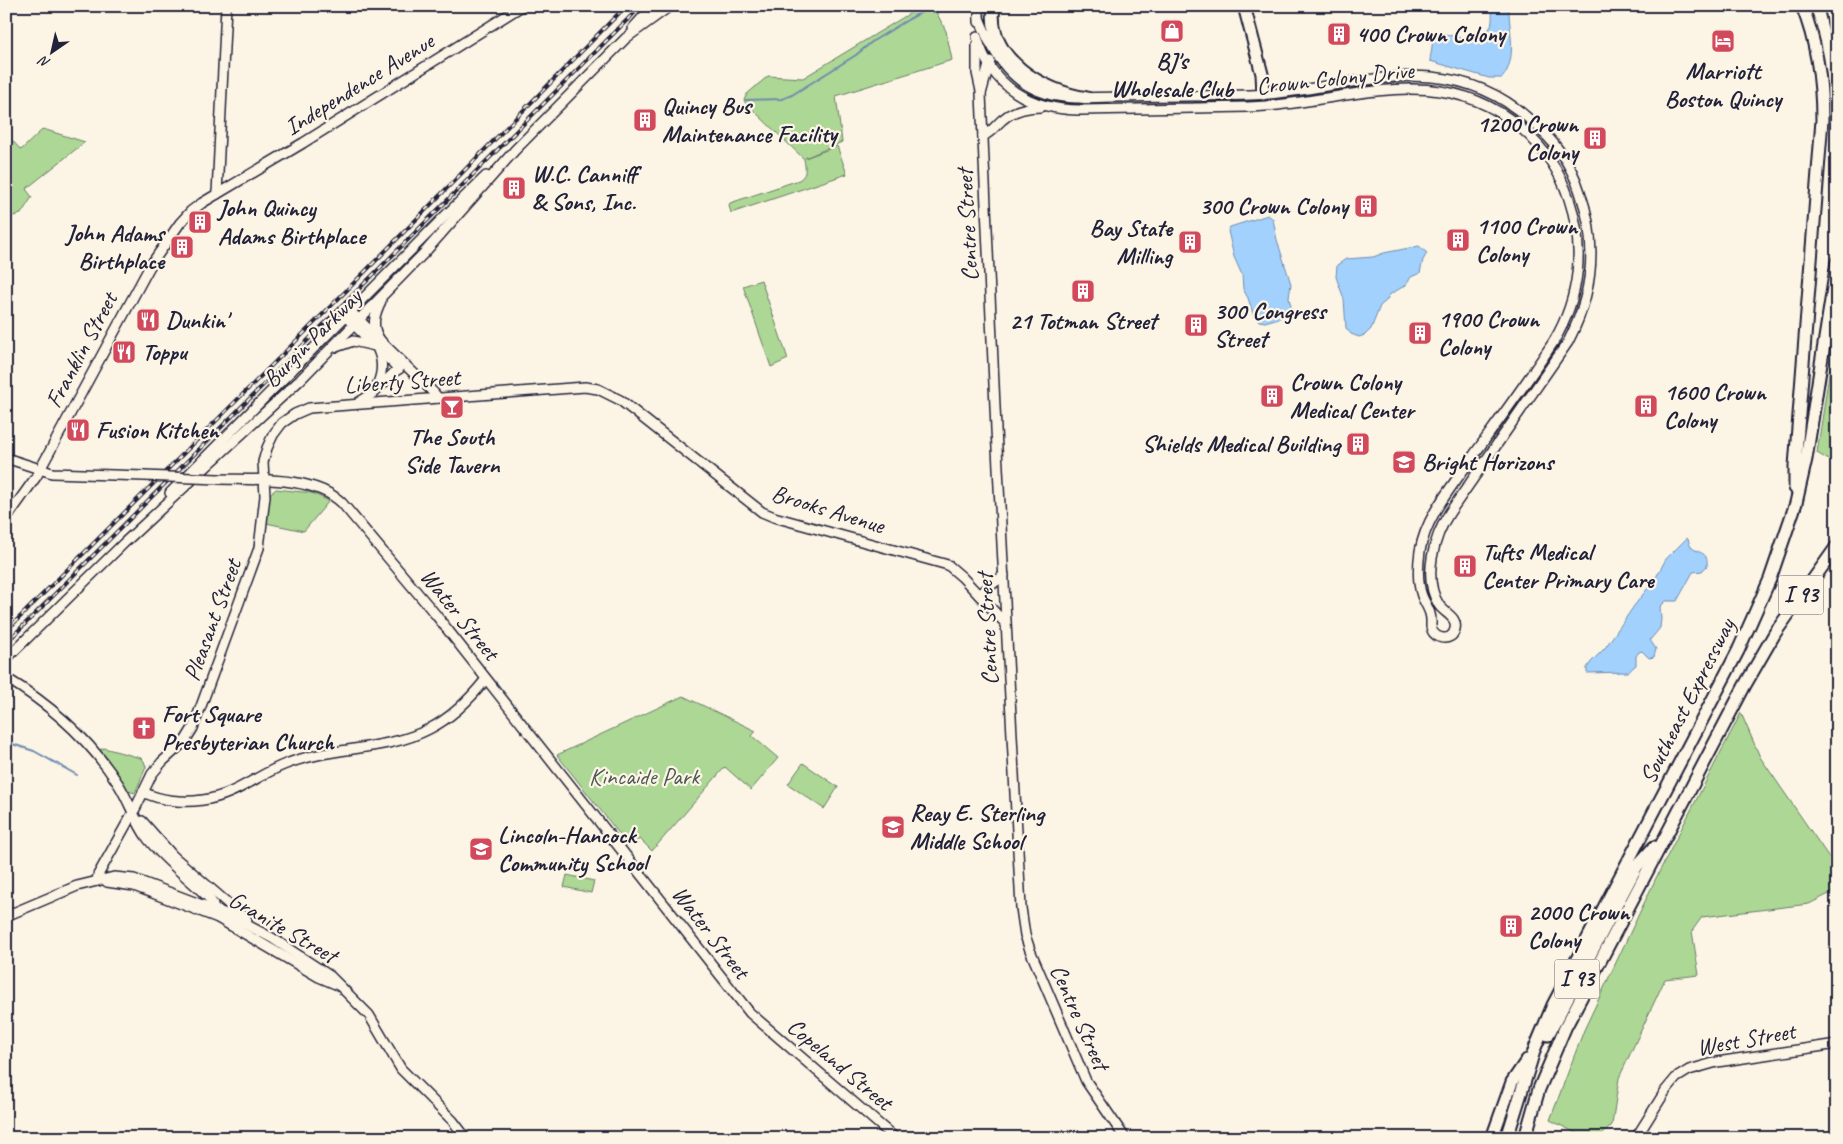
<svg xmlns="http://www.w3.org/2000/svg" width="1843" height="1144" viewBox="0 0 1843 1144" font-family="Caveat,sans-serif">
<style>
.green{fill:#add794;stroke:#687c68}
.water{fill:#a2d1fe;stroke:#6f8bb0}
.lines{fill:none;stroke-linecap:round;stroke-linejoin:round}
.stream{stroke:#6f8bb0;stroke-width:2}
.secondary-casing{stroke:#22223b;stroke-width:12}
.primary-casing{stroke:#22223b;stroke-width:12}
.highway-casing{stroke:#22223b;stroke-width:15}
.secondary{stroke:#fcf5e5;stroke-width:9}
.primary{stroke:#fcf5e5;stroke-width:9}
.highway{stroke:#fcf5e5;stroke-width:11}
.rail-casing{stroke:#22223b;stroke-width:4}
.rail{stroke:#fcf5e5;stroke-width:2;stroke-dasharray:5.5;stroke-linecap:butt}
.secondary-bridge-casing{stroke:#22223b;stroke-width:12;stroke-linecap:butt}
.secondary-bridge{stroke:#fcf5e5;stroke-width:9}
.labels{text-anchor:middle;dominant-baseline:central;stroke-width:4.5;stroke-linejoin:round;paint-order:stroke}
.shield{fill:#fcf5e5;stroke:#63616e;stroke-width:1}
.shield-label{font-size:22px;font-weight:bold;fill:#22223b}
.poi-label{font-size:24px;font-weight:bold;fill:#22223b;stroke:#fcf5e5;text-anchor:start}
.street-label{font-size:24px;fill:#22223b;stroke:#fcf5e5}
.park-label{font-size:24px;fill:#4c5856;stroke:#fcf5e5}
</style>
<rect width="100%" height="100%" fill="#fcf5e5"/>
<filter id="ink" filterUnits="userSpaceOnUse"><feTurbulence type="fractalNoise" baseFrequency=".02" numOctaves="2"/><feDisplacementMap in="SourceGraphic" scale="10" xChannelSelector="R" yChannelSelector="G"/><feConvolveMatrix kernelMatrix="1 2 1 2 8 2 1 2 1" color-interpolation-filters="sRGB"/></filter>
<g filter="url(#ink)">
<g class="green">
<path d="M922 6H933L946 31 952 60 836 96 842 142 805 158 837 146 847 174 731 213 729 205 730 203 799 180C808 174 805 168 804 159L753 110 747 106 744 100 747 94 768 76 803 78Z"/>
<path d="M43 129 85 142 26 189 32 197 21 214 6 218V141L10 138 21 150Z"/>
<path d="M761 280 788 359 771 367 743 286Z"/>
<path d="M1837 321V465L1817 453Z"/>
<path d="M276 489 312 493 329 501 304 531 266 523 270 494Z"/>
<path d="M683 696 756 731 752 736 778 758 751 790 725 767 652 851 640 839 628 845 557 755Z"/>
<path d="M1741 713 1760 757 1837 869V890L1809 904 1702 917 1692 931 1699 975 1665 979 1619 1078 1612 1125 1599 1138H1586L1550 1120 1584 1030 1656 878Z"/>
<path d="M104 748 141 758 144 761 146 767 135 793 128 791 116 772 100 754 101 749Z"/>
<path d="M803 763 838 787 824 809 788 784Z"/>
<path d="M567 875 594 881 591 893 564 887Z"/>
</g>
<g class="water">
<path d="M1493 6H1507L1509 13C1510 33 1517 61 1502 78H1489L1430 61C1430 56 1432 51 1432 46 1433 42 1432 38 1435 35 1443 27 1473 52 1489 29 1494 23 1491 14 1493 6Z"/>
<path d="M1268 215 1273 219 1277 240 1291 284 1289 298 1291 306 1286 316 1265 322 1259 321 1254 317 1248 298 1243 289 1242 275 1234 257 1228 231 1230 227Z"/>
<path d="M1419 246 1427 253 1423 260 1420 273 1411 277 1406 285 1389 295 1387 300 1380 306 1371 329 1365 335 1359 337 1351 334 1346 328 1344 299 1336 277 1337 265 1346 259 1373 257 1384 253Z"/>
<path d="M1687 538C1689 540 1689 543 1690 545 1696 555 1709 549 1707 566L1702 571 1693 572 1677 601H1666L1660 607 1661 619 1660 628 1650 640 1656 649 1654 657 1649 658 1642 651 1639 652 1636 656V665L1628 672 1587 673V668L1591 662 1605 648 1634 606 1655 579 1666 559Z"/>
</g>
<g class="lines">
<g class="stream">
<path d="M746 100 782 99 792 95 856 55 873 41 909 19 933 6"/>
<path d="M6 742 34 751 77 775"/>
</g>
<g class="secondary-casing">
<g id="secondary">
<path d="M979 6V22"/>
<path d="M979 18 989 41"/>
<path d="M977 37C991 87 1031 110 1081 110 1119 109 1156 109 1194 108 1218 107 1242 108 1266 106 1356 99 1442 61 1521 128 1543 147 1560 171 1569 199 1585 247 1580 297 1554 341 1528 381 1499 420 1471 459 1452 487 1426 516 1420 551 1418 565 1417 582 1422 596 1426 606 1432 612 1431 624 1430 639 1452 644 1455 629 1458 617 1444 613 1439 605 1422 578 1434 536 1450 512L1568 342C1593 294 1598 243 1580 192 1571 163 1552 138 1529 119 1449 48 1362 85 1269 94 1244 96 1218 95 1193 96 1154 96 1115 97 1076 98 1032 97 1005 76 987 36"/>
<path d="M977 45V73L981 91"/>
<path d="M990 61 981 94 996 429 1021 908 1025 935 1030 950 1086 1081 1125 1138"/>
<path d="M983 136C991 133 995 126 1002 120 1013 110 1026 107 1041 107"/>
<path d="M217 194 226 6"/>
<path d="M350 311 434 393 438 398"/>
<path d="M345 316 399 369"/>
<path d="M375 390C382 376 384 364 378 350"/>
<path d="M359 402 372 394 402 365"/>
<path d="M6 458 52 473 144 476"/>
<path d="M218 479C255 480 313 475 342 503L436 615 750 1013 895 1138"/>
<path d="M979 595 1004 575"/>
<path d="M6 678C51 705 91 741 119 785 130 803 136 823 148 839 166 862 189 878 209 898L213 904V912L218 918"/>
<path d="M143 792C161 801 184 803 203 800 235 796 257 775 286 764 332 746 385 752 429 729 451 718 471 698 486 679"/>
<path d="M142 821 173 856 247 920"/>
<path d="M97 881 98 875 136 807 152 774 162 762 185 741 193 728 259 548 265 496 263 462 267 448 273 435 282 423 295 414 309 408 585 387 598 389 620 400 762 512 774 517 948 565 962 577 1006 624"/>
<path d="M107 882 134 886 218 918 319 977 338 985"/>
<path d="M6 916 77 886 114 877 134 879 226 914 272 938 330 976 369 1015 401 1069 453 1121 466 1138"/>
<path d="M1636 1138 1666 1090 1676 1078 1689 1070 1717 1062 1837 1044"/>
</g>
</g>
<g class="primary-casing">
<g id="primary">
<path d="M633 28 653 6"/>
<path d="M380 340C371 327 374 315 381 301"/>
<path d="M336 347 353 341 375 346"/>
<path d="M170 493 445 216 486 176"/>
<path d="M6 519 36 477 150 266 180 223 191 211 202 203 303 143 522 6"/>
<path d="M6 659 124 543 300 380 425 252 515 150 626 38 670 6"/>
</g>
</g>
<g class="highway-casing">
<g id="highway">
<path d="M994 6C986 59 1043 91 1087 98"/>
<path d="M1244 6 1262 74 1263 94"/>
<path d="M1830 6 1837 36"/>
<path d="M1795 488V466L1822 120C1822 81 1817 43 1802 6"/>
<path d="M1548 1035 1637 866 1654 847"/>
<path d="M1492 1138 1512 1082 1527 1060"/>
<path d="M1507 1138 1535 1048 1553 1005 1738 651 1770 579 1796 503 1806 459 1837 262"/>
<path d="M1525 1138 1539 1089 1565 1028 1745 685 1775 633 1837 546"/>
</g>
</g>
<use href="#secondary" class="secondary"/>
<use href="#primary" class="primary"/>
<use href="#highway" class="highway"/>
<g class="rail-casing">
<g id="rail">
<path d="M6 631 346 291 626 6"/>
<path d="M6 643 641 6"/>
</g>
</g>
<use href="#rail" class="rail"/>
<g class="secondary-bridge-casing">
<path id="secondary-bridge" d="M144 476 218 479"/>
</g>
<use href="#secondary-bridge" class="secondary-bridge"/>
</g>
</g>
<defs>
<g id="shop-square" transform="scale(1.25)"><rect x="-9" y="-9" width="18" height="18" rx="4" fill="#d1495b" stroke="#fcf5e5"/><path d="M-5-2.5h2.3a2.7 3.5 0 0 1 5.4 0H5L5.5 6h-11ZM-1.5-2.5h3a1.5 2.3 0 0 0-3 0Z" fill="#fff"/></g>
<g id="building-square" transform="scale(1.25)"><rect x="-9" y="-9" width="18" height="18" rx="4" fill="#d1495b" stroke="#fcf5e5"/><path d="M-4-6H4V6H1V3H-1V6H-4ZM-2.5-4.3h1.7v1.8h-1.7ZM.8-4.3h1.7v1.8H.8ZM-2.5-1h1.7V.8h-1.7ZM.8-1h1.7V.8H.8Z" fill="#fff"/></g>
<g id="hotel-square" transform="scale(1.25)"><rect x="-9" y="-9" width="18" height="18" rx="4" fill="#d1495b" stroke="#fcf5e5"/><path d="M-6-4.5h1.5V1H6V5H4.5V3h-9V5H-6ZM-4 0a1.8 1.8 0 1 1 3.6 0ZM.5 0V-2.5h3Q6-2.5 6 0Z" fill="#fff"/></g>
<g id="restaurant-square" transform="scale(1.25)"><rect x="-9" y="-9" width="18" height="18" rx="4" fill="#d1495b" stroke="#fcf5e5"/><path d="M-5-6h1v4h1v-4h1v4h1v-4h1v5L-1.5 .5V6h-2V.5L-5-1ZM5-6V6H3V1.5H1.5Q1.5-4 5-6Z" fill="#fff"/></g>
<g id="bar-square" transform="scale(1.25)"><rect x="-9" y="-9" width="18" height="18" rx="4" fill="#d1495b" stroke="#fcf5e5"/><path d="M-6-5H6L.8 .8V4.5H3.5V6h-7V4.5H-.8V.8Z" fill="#fff"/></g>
<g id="school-square" transform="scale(1.25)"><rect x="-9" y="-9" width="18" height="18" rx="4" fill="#d1495b" stroke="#fcf5e5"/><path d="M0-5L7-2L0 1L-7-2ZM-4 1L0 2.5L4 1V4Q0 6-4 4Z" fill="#fff"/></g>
<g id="church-square" transform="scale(1.25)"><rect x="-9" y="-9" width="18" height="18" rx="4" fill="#d1495b" stroke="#fcf5e5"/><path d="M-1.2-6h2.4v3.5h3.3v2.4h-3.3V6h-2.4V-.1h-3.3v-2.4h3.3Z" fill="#fff"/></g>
</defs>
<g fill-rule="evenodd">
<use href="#shop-square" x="1172" y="31"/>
<use href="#building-square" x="1339" y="34"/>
<use href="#hotel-square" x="1723" y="41"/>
<use href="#building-square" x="645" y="120"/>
<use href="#building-square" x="1595" y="138"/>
<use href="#building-square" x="514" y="188"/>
<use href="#building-square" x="1366" y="206"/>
<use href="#building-square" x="200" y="222"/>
<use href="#building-square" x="1458" y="240"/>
<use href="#building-square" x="1190" y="242"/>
<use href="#building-square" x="182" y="247"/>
<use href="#building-square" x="1083" y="291"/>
<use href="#restaurant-square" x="148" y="320"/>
<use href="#building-square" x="1196" y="325"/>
<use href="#building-square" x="1420" y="333"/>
<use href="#restaurant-square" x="124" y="352"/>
<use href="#building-square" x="1272" y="396"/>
<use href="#building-square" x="1646" y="406"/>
<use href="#bar-square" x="452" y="407"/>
<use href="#restaurant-square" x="78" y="430"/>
<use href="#building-square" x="1358" y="444"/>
<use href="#school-square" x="1404" y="462"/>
<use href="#building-square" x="1465" y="566"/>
<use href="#church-square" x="144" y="728"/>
<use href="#school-square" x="893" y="827"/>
<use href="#school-square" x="481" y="849"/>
<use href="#building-square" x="1511" y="926"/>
</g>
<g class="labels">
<g class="shield">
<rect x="1778.5" y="575.5" width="45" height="39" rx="4"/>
<rect x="1554.5" y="959.5" width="45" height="39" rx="4"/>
</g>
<g class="shield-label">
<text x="1801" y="595">I 93</text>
<text x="1577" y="979">I 93</text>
</g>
<g class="poi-label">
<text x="1356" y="34">400 Crown Colony</text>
<text x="1172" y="61" text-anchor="middle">BJ's<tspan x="1172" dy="28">Wholesale Club</tspan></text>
<text x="1723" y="71" text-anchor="middle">Marriott<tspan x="1723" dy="28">Boston Quincy</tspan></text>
<text x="662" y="106">Quincy Bus<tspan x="662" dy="28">Maintenance Facility</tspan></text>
<text x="1578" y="124" text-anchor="end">1200 Crown<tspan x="1578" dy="28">Colony</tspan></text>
<text x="532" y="174">W.C. Canniff<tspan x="532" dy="28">&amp; Sons, Inc.</tspan></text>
<text x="1348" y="206" text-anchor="end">300 Crown Colony</text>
<text x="218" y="208">John Quincy<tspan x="218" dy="28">Adams Birthplace</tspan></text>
<text x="1476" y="226">1100 Crown<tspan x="1476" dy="28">Colony</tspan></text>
<text x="1172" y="228" text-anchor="end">Bay State<tspan x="1172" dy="28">Milling</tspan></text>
<text x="164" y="233" text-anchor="end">John Adams<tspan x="164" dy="28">Birthplace</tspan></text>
<text x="1214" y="311">300 Congress<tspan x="1214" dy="28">Street</tspan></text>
<text x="1438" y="319">1900 Crown<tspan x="1438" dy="28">Colony</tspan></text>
<text x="166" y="320">Dunkin'</text>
<text x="1083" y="321" text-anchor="middle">21 Totman Street</text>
<text x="142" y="352">Toppu</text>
<text x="1290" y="382">Crown Colony<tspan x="1290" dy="28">Medical Center</tspan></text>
<text x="1664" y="392">1600 Crown<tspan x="1664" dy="28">Colony</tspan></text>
<text x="96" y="430">Fusion Kitchen</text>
<text x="452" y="437" text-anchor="middle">The South<tspan x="452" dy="28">Side Tavern</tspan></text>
<text x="1340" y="444" text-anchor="end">Shields Medical Building</text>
<text x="1422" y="462">Bright Horizons</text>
<text x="1482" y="552">Tufts Medical<tspan x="1482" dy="28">Center Primary Care</tspan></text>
<text x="162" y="714">Fort Square<tspan x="162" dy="28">Presbyterian Church</tspan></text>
<text x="910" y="813">Reay E. Sterling<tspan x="910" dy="28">Middle School</tspan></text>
<text x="498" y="835">Lincoln-Hancock<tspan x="498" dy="28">Community School</tspan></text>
<text x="1528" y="912">2000 Crown<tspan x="1528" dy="28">Colony</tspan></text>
</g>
<g class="street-label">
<text transform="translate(1335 78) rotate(-6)">Crown Colony Drive</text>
<text transform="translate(359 84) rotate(-32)">Independence Avenue</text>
<text transform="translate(967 225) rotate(-93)">Centre Street</text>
<text transform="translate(312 338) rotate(-45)">Burgin Parkway</text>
<text transform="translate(81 350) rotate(-62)">Franklin Street</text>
<text transform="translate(402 381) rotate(-4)">Liberty Street</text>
<text transform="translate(828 509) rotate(17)">Brooks Avenue</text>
<text transform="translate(460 614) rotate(51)">Water Street</text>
<text transform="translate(212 620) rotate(-70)">Pleasant Street</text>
<text transform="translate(987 629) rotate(-93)">Centre Street</text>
<text transform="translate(1687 701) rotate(-63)">Southeast Expressway</text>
<text transform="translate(283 927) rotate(30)">Granite Street</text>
<text transform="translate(711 932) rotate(52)">Water Street</text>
<text transform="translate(1080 1017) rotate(66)">Centre Street</text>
<text transform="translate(1746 1039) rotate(-10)">West Street</text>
<text transform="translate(840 1064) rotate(40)">Copeland Street</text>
</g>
<g class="park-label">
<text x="644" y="776">Kincaide Park</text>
</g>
</g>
<rect width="1843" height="1144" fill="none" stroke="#fcf5e5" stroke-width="25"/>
<rect x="12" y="12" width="1818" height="1119" fill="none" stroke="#22223b" stroke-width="2" filter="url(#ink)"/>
<g transform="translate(52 52) rotate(214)" stroke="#fcf5e5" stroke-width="4" paint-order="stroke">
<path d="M0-4L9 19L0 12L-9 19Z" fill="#22223b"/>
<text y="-8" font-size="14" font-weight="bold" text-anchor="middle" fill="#22223b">N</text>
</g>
</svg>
